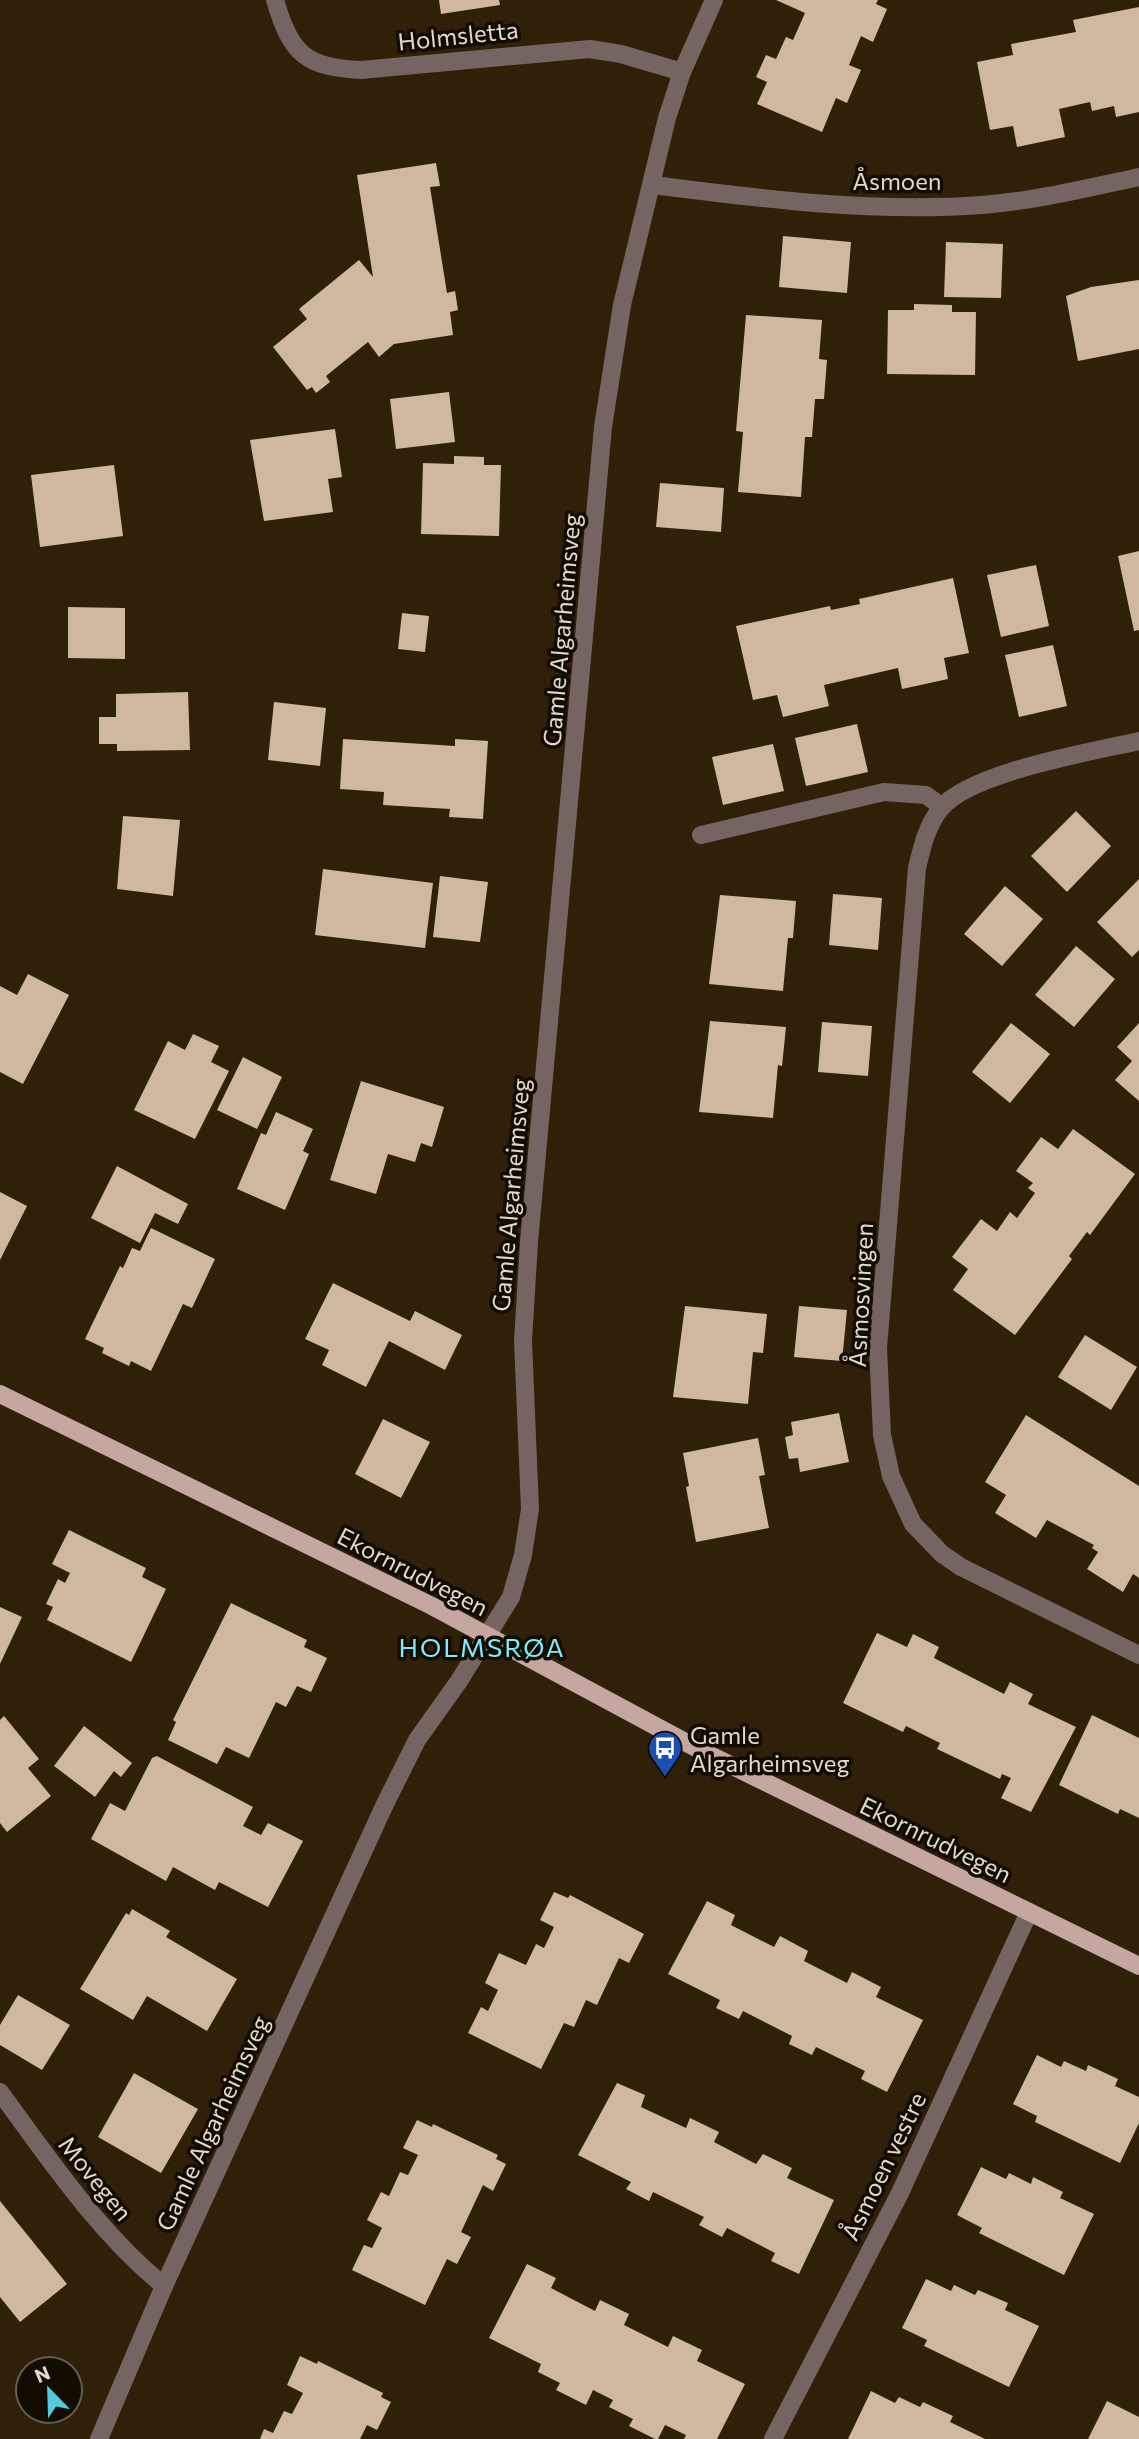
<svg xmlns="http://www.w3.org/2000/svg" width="1139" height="2439" viewBox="0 0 1139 2439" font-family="Commissioner,sans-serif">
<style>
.building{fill:#cfb89e}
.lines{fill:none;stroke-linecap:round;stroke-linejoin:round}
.minor{stroke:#746562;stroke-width:18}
.major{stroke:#c5a6a0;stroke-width:18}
.labels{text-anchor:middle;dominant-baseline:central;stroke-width:7;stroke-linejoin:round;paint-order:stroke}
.street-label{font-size:24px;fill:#e2d9cb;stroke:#120c03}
.poi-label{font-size:24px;fill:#e2d9cb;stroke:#120c03;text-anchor:start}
.neighbourhood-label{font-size:26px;letter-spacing:2px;fill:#80eaf9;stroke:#120c03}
</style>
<rect width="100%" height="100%" fill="#2f2107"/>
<g class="building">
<path d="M439 0H499L500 5 441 14Z"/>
<path d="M776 0H878L876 4 887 9 873 42 861 36 849 65 861 70 847 103 836 98 822 132 757 104 767 82 756 77 766 55 776 59 786 37 793 40 805 13Z"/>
<path d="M1139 7V112L1116 117 1114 106 1092 111 1090 102 1059 109 1065 137 1017 147 1013 126 990 130 977 62 1013 55 1011 44 1076 32 1073 20Z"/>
<path d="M436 163 440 186 430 187 447 293 455 291 458 310 450 312 453 335 394 344 379 357 368 342 326 376 330 382 316 393 312 387 307 390 273 347 307 319 299 309 359 260 373 277 357 175Z"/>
<path d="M783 236 851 242 847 293 779 287Z"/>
<path d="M946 242 1003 244 1001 298 944 297Z"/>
<path d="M1139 280V349L1078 361 1066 296 1091 287Z"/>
<path d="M914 304 952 305V312H976L975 375 887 374 888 310H914Z"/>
<path d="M746 315 822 320 819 359 827 360 824 399H815L812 437H805L801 497 738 492 743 432 736 431Z"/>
<path d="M449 392 455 442 396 449 390 399Z"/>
<path d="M335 429 342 477 328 479 333 512 264 521 250 440Z"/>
<path d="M454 456 484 457V465H501L499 536 421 534 423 463 454 464Z"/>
<path d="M114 465 123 536 40 547 31 475Z"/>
<path d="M660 483 724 488 721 532 656 527Z"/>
<path d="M1139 551V630L1134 631 1118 556Z"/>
<path d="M1036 565 1049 626 1001 637 987 575Z"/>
<path d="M953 578 969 653 944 658 948 679 902 689 898 668 824 685 829 706 783 717 777 695 753 700 736 626 830 606 831 610 860 604 859 599Z"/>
<path d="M68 607 125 608V659L68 658Z"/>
<path d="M402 613 429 616 425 652 398 649Z"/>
<path d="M1053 645 1067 706 1019 717 1005 655Z"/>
<path d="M188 692 190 750 117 751V744H99V717H116V694Z"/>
<path d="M274 702 326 708 320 766 268 760Z"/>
<path d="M857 724 868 772 806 786 795 738Z"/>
<path d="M343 739 455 746V739L488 741 483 819 449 817 450 809 383 805 384 792 340 789Z"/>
<path d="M773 744 784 791 723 805 712 757Z"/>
<path d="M1076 811 1111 846 1067 892 1031 856Z"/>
<path d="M123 816 180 820 173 896 117 889Z"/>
<path d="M323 869 433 883 425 948 315 935Z"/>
<path d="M440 876 488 882 480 942 433 937Z"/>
<path d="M1139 879V950L1132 957 1097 922Z"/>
<path d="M1005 886 1043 919 1002 966 964 934Z"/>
<path d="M833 894 882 898 878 950 829 945Z"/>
<path d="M720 895 796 901 793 938H788L783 991 709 984Z"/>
<path d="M1076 946 1115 979 1074 1027 1035 995Z"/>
<path d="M28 974 69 995 23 1084 0 1072V986L17 995Z"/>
<path d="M710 1021 786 1027 782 1066 778 1065 773 1118 699 1112Z"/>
<path d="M822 1022 872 1026 868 1076 818 1072Z"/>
<path d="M1011 1023 1050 1054 1010 1103 972 1072Z"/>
<path d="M1139 1023V1101L1115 1080 1132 1061 1117 1047Z"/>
<path d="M193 1034 219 1046 211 1062 229 1071 195 1139 134 1110 168 1041 185 1050Z"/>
<path d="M243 1057 282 1077 257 1129 217 1110Z"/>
<path d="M361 1081 444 1107 432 1147 421 1143 415 1162 388 1154 376 1194 330 1180Z"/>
<path d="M276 1112 313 1129 303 1151 309 1154 285 1210 237 1189 261 1133 266 1135Z"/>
<path d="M1073 1129 1135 1174 1090 1235 1087 1232 1069 1256 1072 1259 1015 1335 953 1290 968 1269 952 1257 981 1219 997 1231 1010 1212 1017 1218 1035 1193 1028 1188 1033 1183 1016 1171 1041 1137 1058 1149Z"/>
<path d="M117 1166 188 1204 178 1224 155 1213 140 1243 91 1218Z"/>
<path d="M0 1192 27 1206 0 1260Z"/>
<path d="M151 1228 215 1259 192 1308 183 1304 151 1371 131 1361 129 1366 102 1353 104 1348 85 1339 120 1266 123 1268 132 1248 140 1251Z"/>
<path d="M333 1283 410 1321 415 1311 462 1335 445 1370 389 1341 366 1387 322 1365 329 1350 305 1339Z"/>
<path d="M685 1306 767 1314 763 1353 753 1352 748 1404 673 1397Z"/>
<path d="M799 1306 847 1310 842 1361 794 1357Z"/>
<path d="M1085 1335 1137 1367 1111 1410 1058 1377Z"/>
<path d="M839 1413 849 1462 800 1472 798 1458 789 1459 785 1437 793 1435 791 1422Z"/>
<path d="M1026 1415 1139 1486V1578L1133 1574 1123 1592 1087 1569 1098 1552 1092 1548 1094 1545 1047 1520 1036 1538 995 1513 1006 1495 985 1482Z"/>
<path d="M383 1419 430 1442 401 1498 355 1474Z"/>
<path d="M758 1438 765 1475 759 1476 769 1528 696 1542 686 1487 689 1486 683 1453Z"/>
<path d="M69 1530 146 1568 142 1577 166 1589 131 1662 47 1620 53 1607 46 1604 58 1579 65 1583 70 1573 52 1564Z"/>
<path d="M231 1603 307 1640 304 1647 327 1658 311 1692 297 1686 286 1707 276 1702 249 1758 226 1747 217 1764 168 1740 176 1722 173 1720Z"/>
<path d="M0 1607 22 1617 0 1664Z"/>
<path d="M877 1633 907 1647 913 1634 939 1647 934 1658 1004 1694 1010 1682 1033 1694 1028 1704 1076 1727 1031 1812 1001 1798 1011 1778 1002 1774 1000 1779 937 1749 940 1743 906 1726 903 1732 843 1703Z"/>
<path d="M1092 1715 1139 1738V1818L1120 1809 1118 1814 1059 1785Z"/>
<path d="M4 1716 39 1759 28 1768 51 1796 7 1832 0 1823V1720Z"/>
<path d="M84 1726 132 1763 121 1777 114 1771 95 1797 54 1766Z"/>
<path d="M157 1756 253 1807 243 1826 261 1835 268 1823 303 1841 268 1907 219 1882 215 1890 173 1867 166 1881 91 1839 110 1803 125 1811 152 1758Z"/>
<path d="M554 1892 568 1898 570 1895 644 1934 629 1963 619 1958 597 2005 586 2000 574 2027 564 2023 541 2069 468 2033 481 2007 488 2011 498 1990 485 1983 499 1953 526 1965 536 1944 544 1948 554 1927 540 1920Z"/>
<path d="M707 1901 735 1915 731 1925 774 1947 780 1936 808 1951 804 1961 847 1983 852 1972 881 1987 876 1997 923 2020 887 2092 861 2079 865 2071 816 2047 812 2055 789 2044 792 2036 743 2011 739 2019 716 2008 720 2000 668 1974Z"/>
<path d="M132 1909 170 1931 166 1937 237 1979 207 2031 147 1996 133 2020 80 1989 126 1913 129 1915Z"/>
<path d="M18 1995 70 2025 42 2070 0 2045V2025Z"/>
<path d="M1037 2055 1061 2067 1064 2061 1086 2071 1088 2065 1118 2079 1115 2086 1139 2097V2123L1120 2163 1035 2122 1037 2116 1013 2104Z"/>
<path d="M134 2073 198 2109 161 2173 98 2137Z"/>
<path d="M617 2083 645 2095 641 2107 686 2128 690 2118 719 2132 714 2142 756 2164 763 2154 792 2168 787 2178 834 2200 799 2274 771 2261 775 2253 727 2228 722 2237 699 2225 704 2217 653 2192 649 2201 626 2189 631 2182 578 2155Z"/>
<path d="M417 2120 432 2127 433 2124 498 2155 496 2159 506 2164 493 2191 483 2185 461 2232 471 2237 457 2264 447 2259 425 2305 352 2270 364 2245 372 2248 382 2228 367 2220 381 2192 389 2196 400 2172 408 2175 418 2155 403 2148Z"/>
<path d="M981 2167 1006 2179 1009 2173 1031 2184 1033 2177 1063 2192 1060 2198 1094 2214 1064 2275 979 2233 982 2228 957 2215Z"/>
<path d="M0 2201 67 2284 20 2322 0 2297Z"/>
<path d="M527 2264 556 2278 551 2288 595 2311 600 2300 629 2314 624 2325 668 2347 673 2336 702 2350 697 2361 745 2384 717 2439H684L686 2435 665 2425 658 2439H655L629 2426 633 2419 609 2407 613 2400 593 2390 586 2405 556 2390 560 2383 538 2372 541 2364 489 2338Z"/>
<path d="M926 2279 951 2291 954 2285 975 2295 978 2290 1008 2303 1005 2310 1039 2326 1009 2387 924 2346 927 2340 902 2328Z"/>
<path d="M300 2356 317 2364 318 2361 383 2393 381 2397 391 2402 377 2430 367 2425 360 2439H260L264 2429 273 2433 284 2411 292 2414 303 2393 287 2385Z"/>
<path d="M871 2391 895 2403 899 2397 920 2407 923 2402 953 2416 950 2422 985 2439H848Z"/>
<path d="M1107 2401 1139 2417V2439H1088Z"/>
</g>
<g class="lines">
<g class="minor">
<path d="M275 0C291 54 305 67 361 70L590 49 621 54 682 72"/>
<path d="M653 185C762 199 872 213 982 205 1034 201 1088 188 1139 177"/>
<path d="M1139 741C1091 752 971 772 941 808 927 825 922 847 917 868L878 1348 882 1435 891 1476 913 1524 942 1554 961 1567 1139 1655"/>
<path d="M701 835 884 792 926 795 942 807"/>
<path d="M0 2092C50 2160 98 2232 164 2286"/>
<path d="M99 2439 164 2286 385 1804 417 1740 459 1681 511 1597 523 1555 530 1509 523 1341 529 1242 603 427 622 305 667 118 682 72 714 0"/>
<path d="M773 2439 900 2193 1029 1912"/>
</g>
<path class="major" d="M0 1394 432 1606 700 1750 1139 1966"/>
</g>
<defs>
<g id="bus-pin" transform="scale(1.75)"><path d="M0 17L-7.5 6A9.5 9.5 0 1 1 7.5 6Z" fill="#1a4fb4" stroke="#120c03"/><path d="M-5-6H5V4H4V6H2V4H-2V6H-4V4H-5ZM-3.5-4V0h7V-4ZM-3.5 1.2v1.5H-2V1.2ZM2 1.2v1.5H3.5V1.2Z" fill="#fff"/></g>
</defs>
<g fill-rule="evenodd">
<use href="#bus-pin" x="665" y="1748"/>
</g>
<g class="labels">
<g class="street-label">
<text transform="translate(458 35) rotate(-6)">Holmsletta</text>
<text x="897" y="180">Åsmoen</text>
<text transform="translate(561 630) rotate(-85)">Gamle Algarheimsveg</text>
<text transform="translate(510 1195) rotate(-85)">Gamle Algarheimsveg</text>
<text transform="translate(860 1295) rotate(-87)">Åsmosvingen</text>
<text transform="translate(413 1571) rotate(27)">Ekornrudvegen</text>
<text transform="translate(936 1839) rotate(26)">Ekornrudvegen</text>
<text transform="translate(212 2123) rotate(-65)">Gamle Algarheimsveg</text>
<text transform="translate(883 2166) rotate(-64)">Åsmoen vestre</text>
<text transform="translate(96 2178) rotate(51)">Movegen</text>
</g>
<g class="poi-label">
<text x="690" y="1734">Gamle<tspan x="690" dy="28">Algarheimsveg</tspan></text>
</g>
<g class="neighbourhood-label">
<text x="482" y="1646">HOLMSRØA</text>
</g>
</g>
<g transform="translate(49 2390) rotate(337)"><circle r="33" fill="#120c03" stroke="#655e53" stroke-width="2"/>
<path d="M0-5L12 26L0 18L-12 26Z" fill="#53cbdb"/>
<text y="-10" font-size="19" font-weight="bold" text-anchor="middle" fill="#e2d9cb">N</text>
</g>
</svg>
